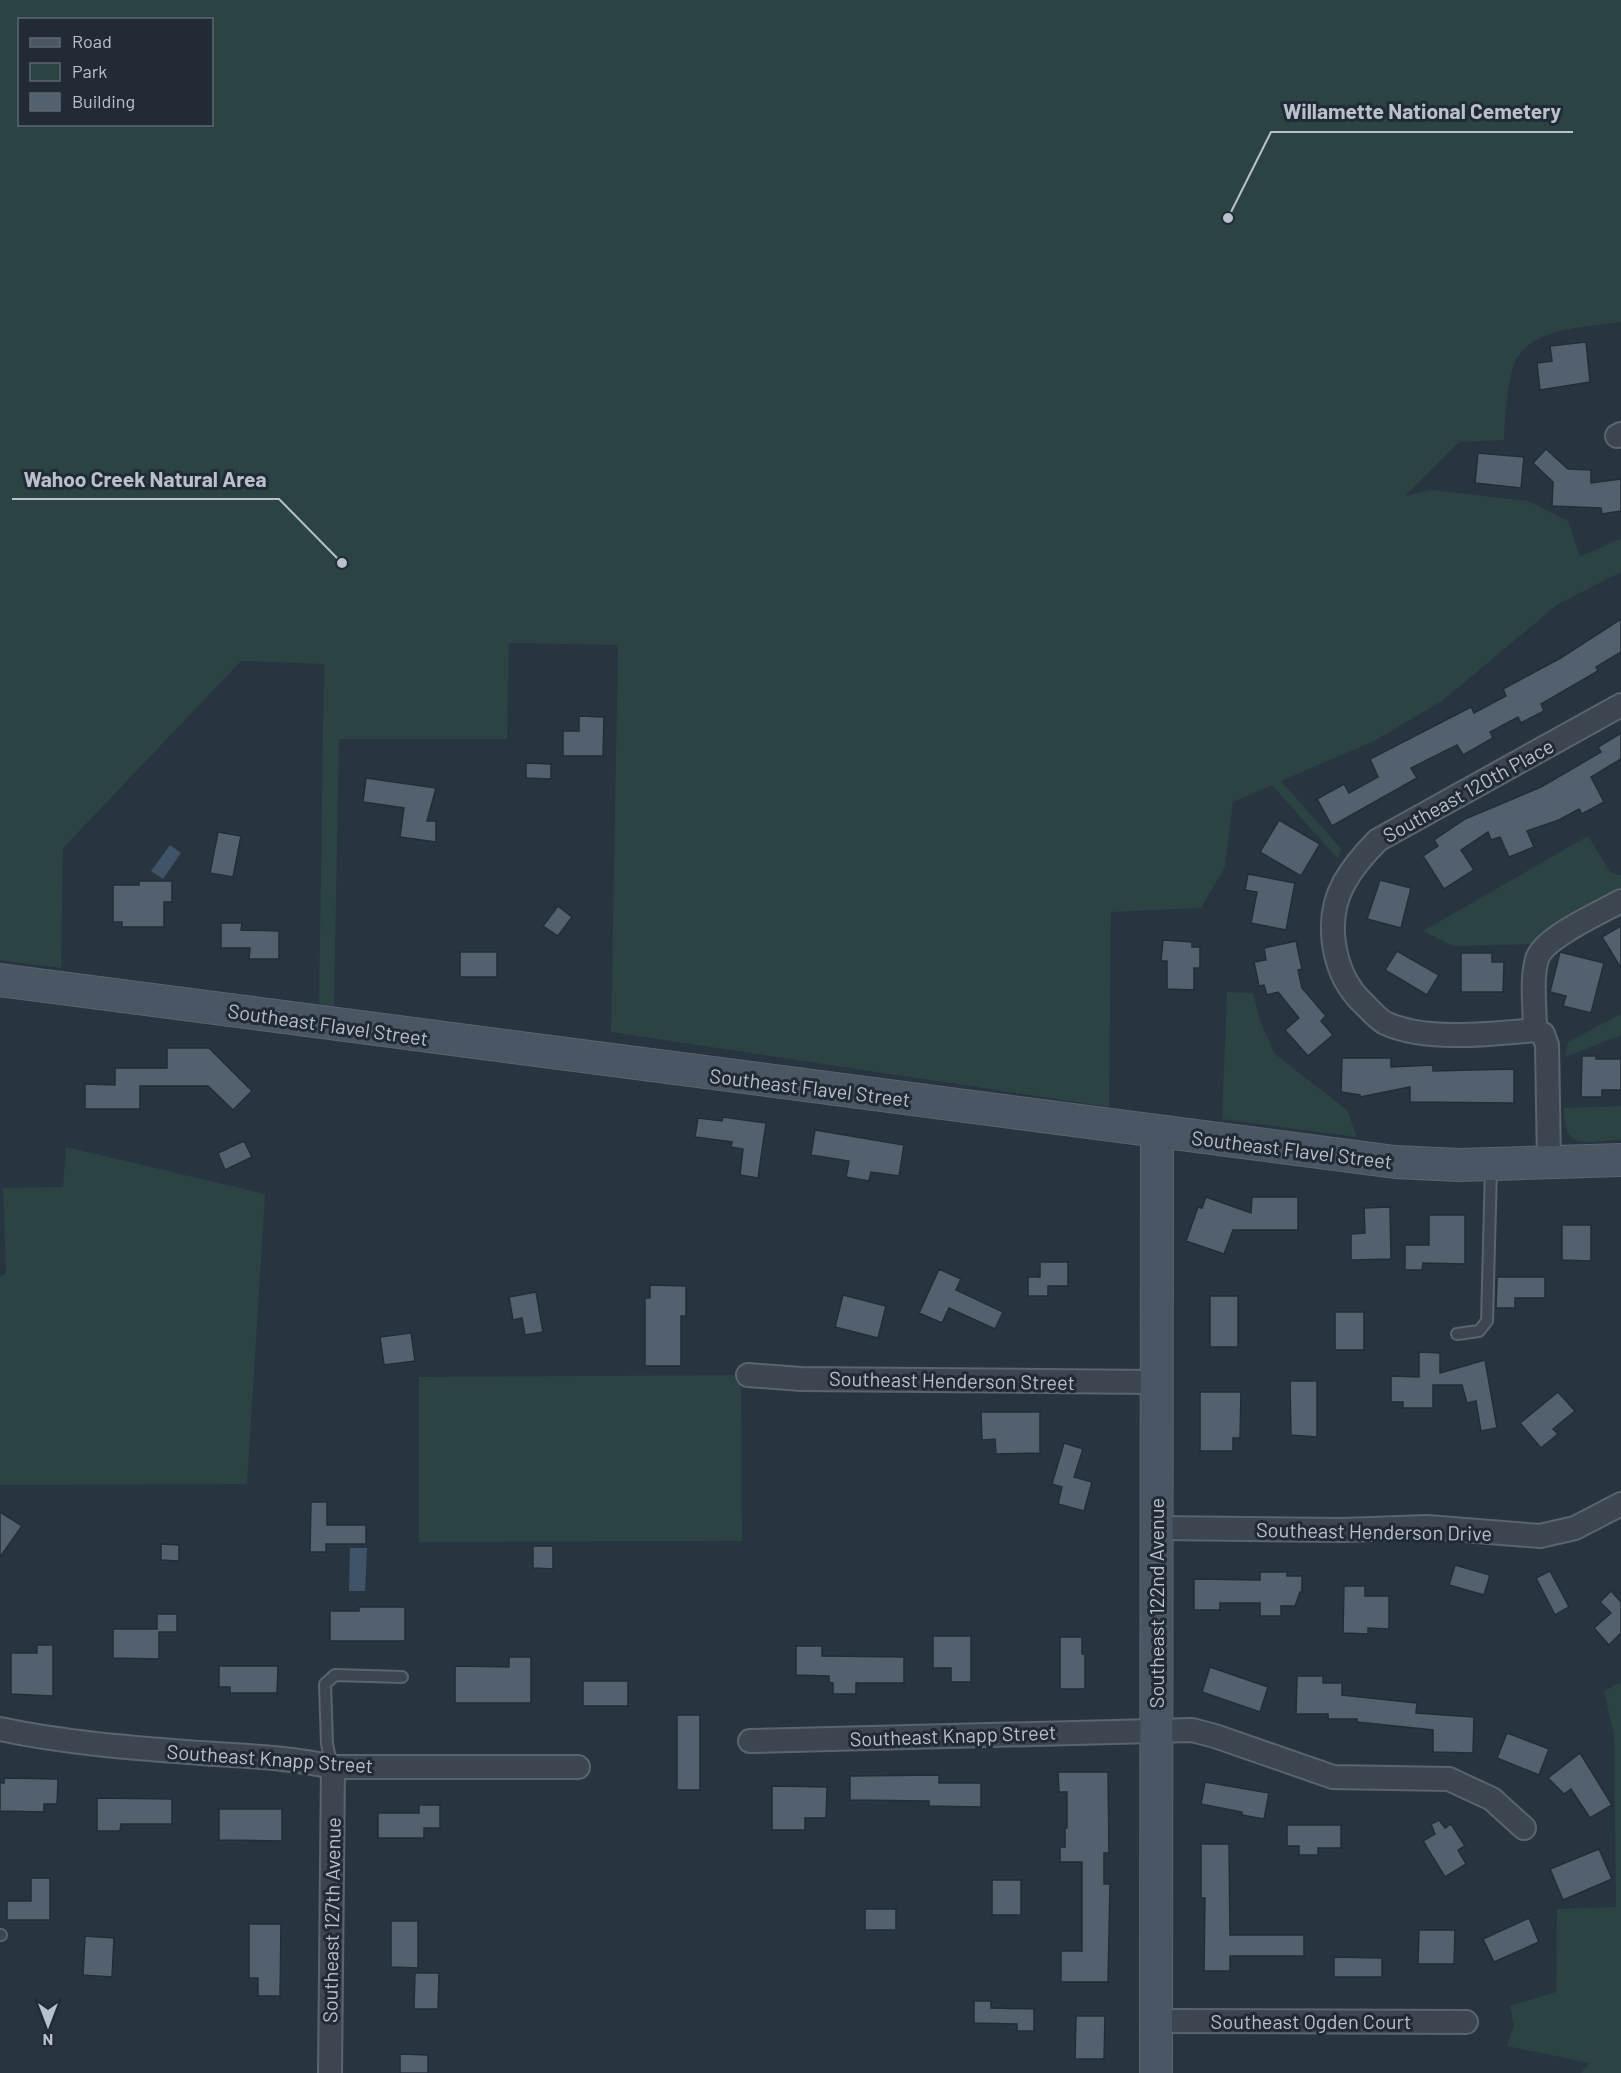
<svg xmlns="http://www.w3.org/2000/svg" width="1621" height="2073" viewBox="0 0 1621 2073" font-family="Barlow,sans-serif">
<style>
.green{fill:#2b4343;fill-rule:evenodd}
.water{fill:#3f5469}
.building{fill:#53606e;stroke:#232d38;stroke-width:1.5}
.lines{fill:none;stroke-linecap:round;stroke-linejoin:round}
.lane-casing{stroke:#5a646e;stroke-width:14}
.street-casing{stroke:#5a646e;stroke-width:26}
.secondary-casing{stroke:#5a646e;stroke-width:34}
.lane{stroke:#3c4651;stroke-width:10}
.street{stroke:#3c4651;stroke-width:22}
.secondary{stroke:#4a5664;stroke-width:32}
.labels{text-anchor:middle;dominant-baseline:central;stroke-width:6;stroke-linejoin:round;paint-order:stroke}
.street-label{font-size:20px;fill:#b9c1cb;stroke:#202b36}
.leader{fill:none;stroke:#b9c1cb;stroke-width:2}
.callout-dot{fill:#b9c1cb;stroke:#202b36;stroke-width:2}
.callout-label{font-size:21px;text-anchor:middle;font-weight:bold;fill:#b9c1cb;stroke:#202b36;stroke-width:6;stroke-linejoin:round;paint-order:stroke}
</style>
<rect width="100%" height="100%" fill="#283541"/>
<g class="green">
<path d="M0 0H1621V322C1590 327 1542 327 1520 353 1507 370 1505 419 1504 440L1459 442 1405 496 1432 490 1528 501 1568 521 1580 557 1621 538V572L1558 604 1442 701 1374 741 1281 781 1342 850 1337 858 1272 785 1233 802 1225 867 1201 908 1111 912 1109 1107 611 1032 618 645 509 643 507 739H339L334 1006 319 1004 324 664 241 661 63 848 61 968 0 960ZM20 20H212V124H20Z"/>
<path d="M1588 836 1610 872 1621 875V895L1536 944 1453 946 1423 931Z"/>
<path d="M1227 992 1253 993 1259 1018 1275 1054 1347 1110 1357 1137 1222 1119Z"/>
<path d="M1621 1014V1035L1565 1057 1568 1042Z"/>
<path d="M1621 1106V1140C1585 1141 1564 1153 1564 1108Z"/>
<path d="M66 1147 265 1194 247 1484 0 1485V1276L6 1274 3 1188 63 1187Z"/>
<path d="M741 1375 742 1541 419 1542V1377Z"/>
<path d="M1621 1682V2073H1581L1589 2063 1507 2046 1514 2026 1510 2006 1556 1992 1557 1909 1616 1907 1614 1736 1604 1691Z"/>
</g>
<g class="water">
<path d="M170 845 181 853 163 879 151 871Z"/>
<path d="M350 1548H367L365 1591H349Z"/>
</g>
<g class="building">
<path d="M1586 342 1590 382 1540 390 1537 363 1552 361 1550 346Z"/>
<path d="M1546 449 1568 469 1591 470V483L1621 479V511L1602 514 1601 508 1552 506 1553 482 1533 463Z"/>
<path d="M1478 453 1524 457 1521 488 1475 483Z"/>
<path d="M1621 619V652L1596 667 1598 671 1541 704 1544 711 1521 723 1518 717 1490 732 1493 738 1463 755 1457 745 1411 768 1417 778 1332 826 1317 799 1344 784 1349 793 1378 777 1370 759 1471 707 1474 713 1506 696 1503 689 1559 659Z"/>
<path d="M579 716 604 717 603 756H563V731H579Z"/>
<path d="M1621 733V759L1591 777 1604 802 1582 814 1579 809 1559 820 1527 831 1534 847 1509 857 1500 837 1491 840 1488 832 1461 850 1474 870 1444 889 1423 856 1438 846 1434 840 1465 819 1541 787 1601 752 1598 747Z"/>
<path d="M526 763 551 764V779L526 778Z"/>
<path d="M366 778 436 788 427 821H436V842L400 837 404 808 363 802Z"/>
<path d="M1279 820 1320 844 1301 876 1260 852Z"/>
<path d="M218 832 241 836 233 877 210 873Z"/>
<path d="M1248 874 1295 883 1286 930 1251 923 1257 892 1245 890Z"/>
<path d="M1380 880 1411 888 1401 928 1367 919Z"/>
<path d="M139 881H172V902H164V927H122V922H113V885H139Z"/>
<path d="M558 906 572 917 558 936 543 926Z"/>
<path d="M221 923H242L241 930 279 931V959H249L250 948H221Z"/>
<path d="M1621 926V968L1602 937Z"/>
<path d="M1163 940 1192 942V947H1200V968H1194V990L1167 989V961H1161Z"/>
<path d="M1296 941 1302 969 1298 970 1302 988 1326 1016 1321 1021 1333 1035 1308 1056 1285 1030 1299 1018 1278 992 1267 995 1264 985 1259 986 1254 962 1266 960 1264 948Z"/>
<path d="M1397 951 1439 975 1427 995 1385 970Z"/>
<rect x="460" y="952" width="37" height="25"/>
<path d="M1560 952 1604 963 1591 1013 1563 1006 1566 996 1550 992Z"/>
<path d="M1461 953H1492V962H1504L1503 992H1461Z"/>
<path d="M167 1048H209L252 1091 233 1110 208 1086H140V1109H85V1084L115 1085V1068H167Z"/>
<path d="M1582 1056H1596V1059H1621V1090H1602V1097H1581Z"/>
<path d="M1342 1058H1391V1067L1433 1065V1071L1514 1069V1103L1410 1102V1087L1360 1097V1095L1341 1092Z"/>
<path d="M723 1117 766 1123 758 1178 740 1175 743 1149 731 1147 732 1142 695 1137 698 1118 722 1121Z"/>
<path d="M815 1130 904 1145 899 1176 871 1172 869 1181 846 1177 849 1161 811 1155Z"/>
<path d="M244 1141 252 1157 225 1170 218 1153Z"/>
<path d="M1206 1197 1251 1213 1252 1197H1298V1230H1233L1224 1254 1186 1241 1198 1207 1202 1208Z"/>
<path d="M1390 1207 1391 1259 1351 1260V1234L1365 1233 1364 1208Z"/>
<path d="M1429 1215H1465V1264L1423 1263 1422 1270H1405V1245H1429Z"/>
<path d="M1562 1225H1591V1261L1562 1260Z"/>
<path d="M1040 1262H1068V1286H1048V1296H1028V1277H1040Z"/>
<path d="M939 1269 961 1279 956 1290 1003 1312 995 1329 949 1308 942 1323 919 1313Z"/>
<path d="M1497 1277H1545V1298H1515V1308H1496Z"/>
<path d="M650 1285 686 1286V1316H681V1366H645V1298H650Z"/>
<path d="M536 1292 543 1332 525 1335 522 1318 513 1320 509 1297Z"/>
<path d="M843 1295 886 1306 878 1338 835 1327Z"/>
<rect x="1210" y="1296" width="28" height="51"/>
<rect x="1335" y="1312" width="29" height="38"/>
<path d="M411 1333 415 1361 384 1365 380 1337Z"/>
<path d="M1419 1352 1440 1353V1373L1485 1360 1497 1428 1481 1431 1476 1401 1467 1403 1462 1385H1433V1408H1403V1402H1391V1376L1419 1377Z"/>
<path d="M1290 1381H1317V1437L1291 1435Z"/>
<path d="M1200 1392H1241L1240 1438H1233V1451H1200Z"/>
<path d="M1558 1392 1575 1411 1553 1429 1558 1434 1541 1448 1520 1423Z"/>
<path d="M981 1412H1040V1453L996 1454 995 1439 982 1440Z"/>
<path d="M1064 1443 1083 1449 1074 1477 1092 1482 1084 1511 1058 1504 1062 1487 1052 1484Z"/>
<path d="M311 1502H327V1525H366V1544H326V1552H310Z"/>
<path d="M0 1512 22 1526 0 1557Z"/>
<path d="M161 1544 179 1545V1561L161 1560Z"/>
<path d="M533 1546H553V1569L533 1568Z"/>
<path d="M1455 1565 1490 1575 1484 1595 1449 1585Z"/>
<path d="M1550 1571 1569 1607 1555 1615 1536 1578Z"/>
<path d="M1260 1572H1287V1576H1302V1592H1300L1295 1606H1281V1616H1260V1603H1220V1610H1194V1579L1260 1580Z"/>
<path d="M1344 1586H1365V1596H1389V1629L1368 1628V1634L1343 1633Z"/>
<path d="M1611 1591 1621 1602V1633L1609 1645 1594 1628 1611 1613 1600 1602Z"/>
<path d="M359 1607H405V1641H330V1611H359Z"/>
<path d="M157 1614H177V1632H159V1659L113 1658V1629H157Z"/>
<path d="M933 1636H971V1682H951V1668H933Z"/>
<path d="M1060 1637H1082V1654H1085V1689H1060Z"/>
<path d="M37 1645H53V1696L11 1694V1653H37Z"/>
<path d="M796 1646H822V1656L904 1657V1683H856V1694H833V1683L829 1682V1676L796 1675Z"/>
<path d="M509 1657H531V1703H455V1666L509 1667Z"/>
<path d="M219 1666H278L277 1693H230V1687H219Z"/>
<path d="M1210 1667 1268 1687 1260 1712 1202 1692Z"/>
<path d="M1297 1676H1323V1683H1342V1695L1417 1703 1416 1713 1474 1717 1473 1753 1433 1752V1730L1357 1722V1719H1328V1714H1296Z"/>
<rect x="583" y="1681" width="45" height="25"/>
<rect x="677" y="1715" width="23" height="75"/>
<path d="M1507 1733 1549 1749 1539 1775 1497 1758Z"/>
<path d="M1580 1753 1612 1805 1590 1818 1571 1789 1564 1794 1548 1778Z"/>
<path d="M1058 1772H1108L1109 1853H1104V1884H1110L1108 1982H1061V1951H1082V1862H1060V1847H1065V1828H1067V1792H1059Z"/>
<path d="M939 1775V1783H981V1807L929 1806V1801L850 1800V1776Z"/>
<path d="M4 1778 58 1779 57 1804H44V1812L0 1811V1783H4Z"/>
<path d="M1205 1782 1269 1793 1264 1819 1242 1815V1812L1201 1804Z"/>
<path d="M772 1786 827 1787 826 1818H805V1830H772Z"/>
<path d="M97 1798 172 1799V1824H121L120 1831H97Z"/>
<path d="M419 1805H440V1828H424V1838H378V1813H419Z"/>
<path d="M219 1809H282V1841L219 1840Z"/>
<path d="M1439 1820 1445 1828 1451 1824 1465 1846 1458 1850 1466 1864 1445 1877 1423 1841 1435 1834 1431 1824Z"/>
<path d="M1287 1825H1341V1848H1318V1855H1299V1846H1287Z"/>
<path d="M1201 1844H1229L1230 1935H1304V1956H1230V1971H1204L1205 1898H1201Z"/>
<path d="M1599 1849 1612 1879 1563 1900 1550 1869Z"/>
<path d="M31 1878H50V1920H7V1901H31Z"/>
<rect x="992" y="1880" width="29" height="35"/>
<rect x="865" y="1909" width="31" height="21"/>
<path d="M1529 1918 1539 1942 1494 1962 1483 1939Z"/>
<path d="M391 1921H418V1968L391 1967Z"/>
<path d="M249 1924H281L280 1996H258V1978H249Z"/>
<path d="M1419 1930H1455L1454 1964H1418Z"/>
<path d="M85 1936 114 1938 112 1977 83 1975Z"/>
<path d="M1334 1957 1382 1958V1977H1334Z"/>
<path d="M415 1973H439L438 2009H414Z"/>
<path d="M974 2001H991V2008L1034 2009V2031H1017V2024L974 2023Z"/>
<path d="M1076 2016H1105L1104 2059H1075Z"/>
<path d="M400 2054 428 2055V2073H400Z"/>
</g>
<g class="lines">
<g class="lane-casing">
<g id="lane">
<path d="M1457 1334 1479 1331 1487 1321 1491 1168"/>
<path d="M332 1767 327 1744 325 1684 335 1675 402 1677"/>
<path d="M0 1935H1"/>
</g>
</g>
<g class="street-casing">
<g id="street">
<path d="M1617 436 1621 434"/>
<path d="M1535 1030C1535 1008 1531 980 1537 959 1544 937 1600 913 1621 901"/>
<path d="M1549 1162 1547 1045 1543 1034 1535 1030C1491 1034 1426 1042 1385 1023 1378 1019 1371 1011 1365 1005 1333 976 1323 922 1344 883 1353 867 1365 853 1378 840L1621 705"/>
<path d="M748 1375 801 1379 1156 1382"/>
<path d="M1156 1528 1343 1530 1427 1527 1540 1536 1575 1528 1621 1504"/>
<path d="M0 1729C65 1743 134 1748 200 1753 245 1756 289 1757 333 1767H578"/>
<path d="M750 1741 1192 1730 1215 1736 1333 1777 1449 1779 1492 1799 1524 1828"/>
<path d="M1156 2021 1466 2022"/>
<path d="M330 2073 333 1767"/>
</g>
</g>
<g class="secondary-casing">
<g id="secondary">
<path d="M0 980 1395 1162 1459 1165 1621 1160"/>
<path d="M1156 2073 1157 1132"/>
</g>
</g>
<use href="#lane" class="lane"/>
<use href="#street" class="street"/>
<use href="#secondary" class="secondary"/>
</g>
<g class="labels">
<g class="street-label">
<text transform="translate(1468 790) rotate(-29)">Southeast 120th Place</text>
<text transform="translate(328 1024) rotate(8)">Southeast Flavel Street</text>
<text transform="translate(810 1087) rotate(7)">Southeast Flavel Street</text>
<text transform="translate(1292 1149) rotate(7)">Southeast Flavel Street</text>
<text transform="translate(952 1380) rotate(1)">Southeast Henderson Street</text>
<text transform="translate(1374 1531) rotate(1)">Southeast Henderson Drive</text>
<text transform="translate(1156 1603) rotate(-90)">Southeast 122nd Avenue</text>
<text transform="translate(953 1735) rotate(-2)">Southeast Knapp Street</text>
<text transform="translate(270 1758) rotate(4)">Southeast Knapp Street</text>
<text transform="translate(331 1920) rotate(-89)">Southeast 127th Avenue</text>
<text x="1311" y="2021">Southeast Ogden Court</text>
</g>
</g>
<path class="leader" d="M1228 218L1271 132H1573M342 563L279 499H12"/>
<g class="callout-dot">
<circle cx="1228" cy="218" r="6"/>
<circle cx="342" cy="563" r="6"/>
</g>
<g class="callout-label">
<text x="1422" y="119">Willamette National Cemetery</text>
<text x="145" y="487">Wahoo Creek Natural Area</text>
</g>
<rect x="18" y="18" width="195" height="108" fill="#202b36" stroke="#5d6772" stroke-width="1.5"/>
<rect x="30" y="38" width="30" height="9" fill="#4a5664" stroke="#5d6772" stroke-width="1.5"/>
<text x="72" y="48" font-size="18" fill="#b9c1cb">Road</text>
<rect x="30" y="63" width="30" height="18" fill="#2b4343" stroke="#5d6772" stroke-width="1.5"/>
<text x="72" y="78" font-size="18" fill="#b9c1cb">Park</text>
<rect x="30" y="93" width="30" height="18" fill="#53606e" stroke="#5d6772" stroke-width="1.5"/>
<text x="72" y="108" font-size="18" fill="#b9c1cb">Building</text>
<g transform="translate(48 2025) rotate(180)" stroke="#202b36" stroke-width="4.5" paint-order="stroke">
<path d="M0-4.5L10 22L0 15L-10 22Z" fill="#b9c1cb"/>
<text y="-9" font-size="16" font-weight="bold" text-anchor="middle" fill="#b9c1cb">N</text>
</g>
</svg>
